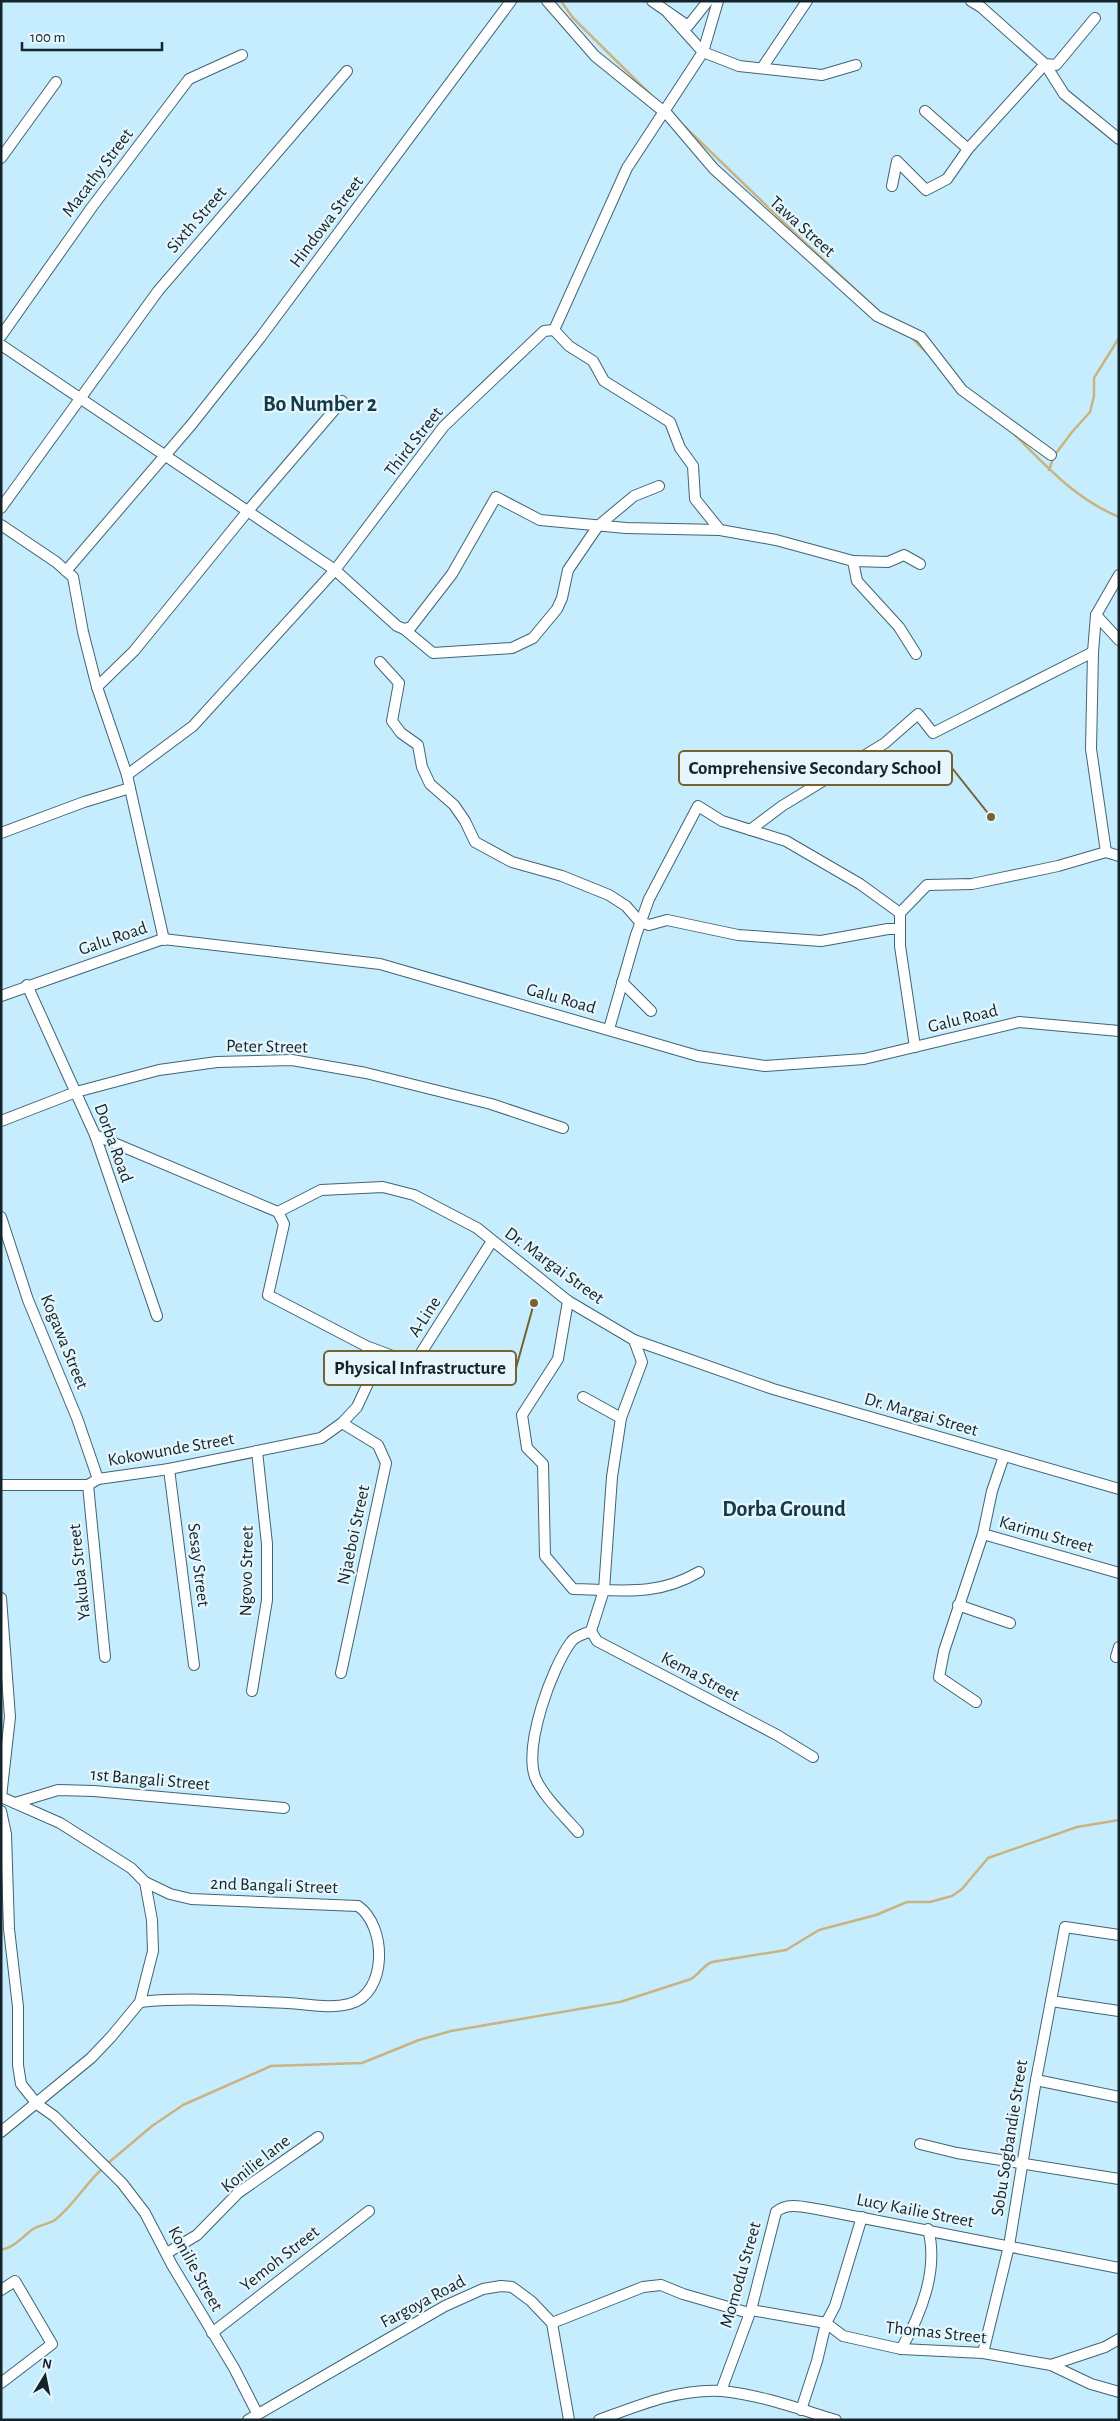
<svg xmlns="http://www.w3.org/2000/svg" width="1120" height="2421" viewBox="0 0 1120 2421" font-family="'Alegreya Sans',sans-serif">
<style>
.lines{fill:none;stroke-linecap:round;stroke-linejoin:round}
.stream{stroke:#cbb381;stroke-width:2.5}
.street-casing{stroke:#416473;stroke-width:12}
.street{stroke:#fff;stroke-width:10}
.labels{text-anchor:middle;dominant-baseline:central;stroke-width:4.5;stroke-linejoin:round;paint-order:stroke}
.street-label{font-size:18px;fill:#15242a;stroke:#e6f6fd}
.district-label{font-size:22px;font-weight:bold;fill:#163947;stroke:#e6f6fd}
.leader{fill:none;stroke:#766130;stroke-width:2}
.callout-dot{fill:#766130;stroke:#e6f6fd;stroke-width:2}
.callout{fill:#e6f6fd;stroke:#766130;stroke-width:2}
.callout-label{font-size:19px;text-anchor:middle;font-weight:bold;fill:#15242a}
</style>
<rect width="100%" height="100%" fill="#c6edfe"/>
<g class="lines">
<g class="stream">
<path d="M561 1 573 18 650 94"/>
<path d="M683 125 800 238 882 314"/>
<path d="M912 338 927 353"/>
<path d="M1012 432C1045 465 1075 499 1119 517"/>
<path d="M1049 470 1054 456 1072 432 1090 412 1094 396V378L1119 338"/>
<path d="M107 2164 152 2126 183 2105 271 2066 362 2063 419 2040 451 2031 620 2002 691 1979C700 1974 702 1966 712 1962L786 1950 819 1930 876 1915 907 1902H930L952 1896 962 1889 988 1858 1077 1827 1119 1820"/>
<path d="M1 2250C14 2248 23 2236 33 2229 40 2225 49 2224 55 2220 74 2205 85 2184 103 2168"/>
</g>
<g class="street-casing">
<g id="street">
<path d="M547 1 595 56 668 115 714 169 877 316 921 337 962 390 1051 455"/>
<path d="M652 1 688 26 708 1"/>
<path d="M718 1 703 52 739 66 822 75 856 65"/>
<path d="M971 1 981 7 1045 64 1056 65 1095 18"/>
<path d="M762 68 807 1"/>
<path d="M925 111 968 149"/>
<path d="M1 158 56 82"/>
<path d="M892 186 897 161 926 190 947 179 968 149 1045 64 1064 94 1119 139"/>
<path d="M554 330 544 331 444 426 335 570 397 626 404 629 411 627 452 574 496 497 540 520 626 528 720 530 776 540 853 561 857 581 899 627 916 654"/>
<path d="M554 330 627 168 703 52 668 13"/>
<path d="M554 330 569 346 593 361 604 381 670 422 680 448 693 466 695 499 720 530"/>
<path d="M1 336 92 207 189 79 242 55"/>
<path d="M1 345 335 570 193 726 127 775"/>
<path d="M1 508 158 291 347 71"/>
<path d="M1 525 56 562 73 577 83 632 97 687 127 775 164 940"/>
<path d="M853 561 888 562 904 555 920 564"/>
<path d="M66 571 192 424 260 338 511 1"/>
<path d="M1096 615 1119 640"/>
<path d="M404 629 433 653 512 648 533 638 557 609 562 598 568 570 598 526 634 496 659 486"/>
<path d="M380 662 399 683 392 721 401 733 418 745 422 767 430 784 454 805 465 821 475 842 512 862 562 876 609 895 626 906 640 922 649 925 667 920 738 935 821 941 888 929H900"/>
<path d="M97 687 134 651 247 512 342 401"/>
<path d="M750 830 782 806 885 743 918 714 933 733 1093 652"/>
<path d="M1 833 84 802 130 788"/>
<path d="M1106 852 1091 749 1093 652 1096 615 1119 575"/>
<path d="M1106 852 1119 856"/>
<path d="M622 982 651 1011"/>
<path d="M27 985 95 1135 157 1316"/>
<path d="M1 996 163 939 380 964 698 1056 765 1066 864 1059 1019 1022 1119 1031"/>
<path d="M609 1029 636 935 649 899 698 806 722 821 786 841 860 884 900 913"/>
<path d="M915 1047 900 946V913L927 885 972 884 1058 866 1106 852"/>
<path d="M1 1121 76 1092 159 1070 217 1062 292 1060 366 1073 491 1104 563 1128"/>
<path d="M95 1135 278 1212 321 1190 383 1187 414 1195 477 1228 568 1301 634 1340 773 1389 1119 1489"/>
<path d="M278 1212 284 1224 268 1295 366 1346 414 1364 492 1241"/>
<path d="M1 1217 28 1300 77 1418 98 1479"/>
<path d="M568 1301 558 1359 522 1415 527 1448 543 1464 545 1556 573 1589C621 1590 656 1597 699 1572"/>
<path d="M583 1397 621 1418 612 1477 604 1590 591 1631 597 1641 777 1735 813 1757"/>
<path d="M621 1418 642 1362 634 1340"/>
<path d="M1004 1456 992 1491 983 1534 1119 1573"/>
<path d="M169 1469 194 1665"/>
<path d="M1 1485H88L98 1479 169 1469 321 1438 342 1423 357 1407 382 1353"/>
<path d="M88 1485 105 1657"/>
<path d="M1 1598 10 1717 1 1797"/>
<path d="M958 1605 1010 1623"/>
<path d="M1116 1657 1119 1647"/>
<path d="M341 1673 386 1463 378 1445 342 1423"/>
<path d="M252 1691 267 1600V1544L257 1451"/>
<path d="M976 1702 939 1677 944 1651 983 1534"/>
<path d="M1 1797 60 1823 131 1868 145 1882 152 1920 153 1951 140 2002 111 2037 91 2058 1 2132"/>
<path d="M15 1803 58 1790 94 1791 284 1808"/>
<path d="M1 1811 6 1834 9 1929 18 2007V2065L21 2084 37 2104 54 2116 122 2183 145 2213 172 2265 234 2368 257 2413"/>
<path d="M578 1832C565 1817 542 1795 535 1777 524 1745 551 1669 571 1642 575 1636 585 1634 591 1631"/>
<path d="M1051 2001 1119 2011"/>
<path d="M140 2002C189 1997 239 2001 288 2003 308 2004 330 2009 349 2004 388 1994 387 1926 358 1906L191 1899 170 1894 145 1882"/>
<path d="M1036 2080 1119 2097"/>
<path d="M920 2144 957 2153 1119 2179"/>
<path d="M167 2253 197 2235 238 2193 318 2137"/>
<path d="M1 2290 15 2281 52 2344 1 2383"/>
<path d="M751 2310 826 2323 843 2336 901 2349 983 2353 1051 2365 1091 2384 1119 2392"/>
<path d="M552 2323 643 2287 661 2285 683 2294 749 2313"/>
<path d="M212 2333 369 2211"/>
<path d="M901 2349C921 2315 939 2269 928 2229"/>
<path d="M983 2353 1009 2246 1036 2080 1065 1927 1119 1935"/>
<path d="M1051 2365 1105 2347 1119 2339"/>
<path d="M721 2391 751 2310 776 2212C788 2201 807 2208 822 2210L1119 2268"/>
<path d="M801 2410 817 2361 826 2323 835 2306 862 2217"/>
<path d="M248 2420 445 2306 483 2289 501 2286 512 2287 531 2301 552 2323 569 2420"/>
<path d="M599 2420C637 2406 680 2388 722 2391 761 2395 799 2409 836 2420"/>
</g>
</g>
<use href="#street" class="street"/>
</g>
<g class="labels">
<g class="street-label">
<text transform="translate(98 173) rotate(-53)">Macathy Street</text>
<text transform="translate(197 220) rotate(-49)">Sixth Street</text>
<text transform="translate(327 222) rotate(-53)">Hindowa Street</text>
<text transform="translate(802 227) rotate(42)">Tawa Street</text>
<text transform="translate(414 442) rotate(-52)">Third Street</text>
<text transform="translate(113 939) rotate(-19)">Galu Road</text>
<text transform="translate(561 999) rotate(16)">Galu Road</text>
<text transform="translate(963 1019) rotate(-14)">Galu Road</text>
<text transform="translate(267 1047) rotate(1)">Peter Street</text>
<text transform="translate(113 1143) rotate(70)">Dorba Road</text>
<text transform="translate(554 1266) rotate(36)">Dr. Margai Street</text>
<text transform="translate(425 1317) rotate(-57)">A-Line</text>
<text transform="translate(64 1342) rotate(68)">Kogawa Street</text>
<text transform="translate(921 1415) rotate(16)">Dr. Margai Street</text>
<text transform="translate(171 1450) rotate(-10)">Kokowunde Street</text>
<text transform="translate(354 1535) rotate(-78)">Njaeboi Street</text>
<text transform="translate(1046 1535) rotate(16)">Karimu Street</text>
<text transform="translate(198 1565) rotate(83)">Sesay Street</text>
<text transform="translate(247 1571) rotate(-89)">Ngovo Street</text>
<text transform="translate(80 1572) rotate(-96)">Yakuba Street</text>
<text transform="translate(700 1677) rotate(28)">Kema Street</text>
<text transform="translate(150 1780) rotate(5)">1st Bangali Street</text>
<text transform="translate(274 1886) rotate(2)">2nd Bangali Street</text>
<text transform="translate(1010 2138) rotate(-81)">Sobu Sogbandie Street</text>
<text transform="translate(256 2164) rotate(-38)">Konilie lane</text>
<text transform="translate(915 2211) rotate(11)">Lucy Kailie Street</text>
<text transform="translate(280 2259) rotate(-38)">Yemoh Street</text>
<text transform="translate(195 2269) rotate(61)">Konilie Street</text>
<text transform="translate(741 2275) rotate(-74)">Momodu Street</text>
<text transform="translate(423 2302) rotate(-28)">Fargoya Road</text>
<text transform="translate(936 2333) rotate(6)">Thomas Street</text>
</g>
<g class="district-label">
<text x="320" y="404">Bo Number 2</text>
<text x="784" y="1509">Dorba Ground</text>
</g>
</g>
<path class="leader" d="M991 817L952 768M534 1303L516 1368"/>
<g class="callout-dot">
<circle cx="991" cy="817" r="5"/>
<circle cx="534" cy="1303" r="5"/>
</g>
<g class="callout">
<rect x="679" y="751" width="273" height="34" rx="5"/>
<rect x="324" y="1351" width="192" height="34" rx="5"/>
</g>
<g class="callout-label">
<text x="815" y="774">Comprehensive Secondary School</text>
<text x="420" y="1374">Physical Infrastructure</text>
</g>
<rect width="1120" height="2421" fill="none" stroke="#15242a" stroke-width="5"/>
<g transform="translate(45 2376) rotate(10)" stroke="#e6f6fd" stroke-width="4" paint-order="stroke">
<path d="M0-4L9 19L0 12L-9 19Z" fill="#15242a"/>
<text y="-8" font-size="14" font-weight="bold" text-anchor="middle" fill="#15242a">N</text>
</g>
<path d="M22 42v8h140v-8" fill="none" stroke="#15242a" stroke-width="2.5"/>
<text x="30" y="42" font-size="15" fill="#15242a" stroke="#e6f6fd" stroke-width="4" paint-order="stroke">100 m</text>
</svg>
